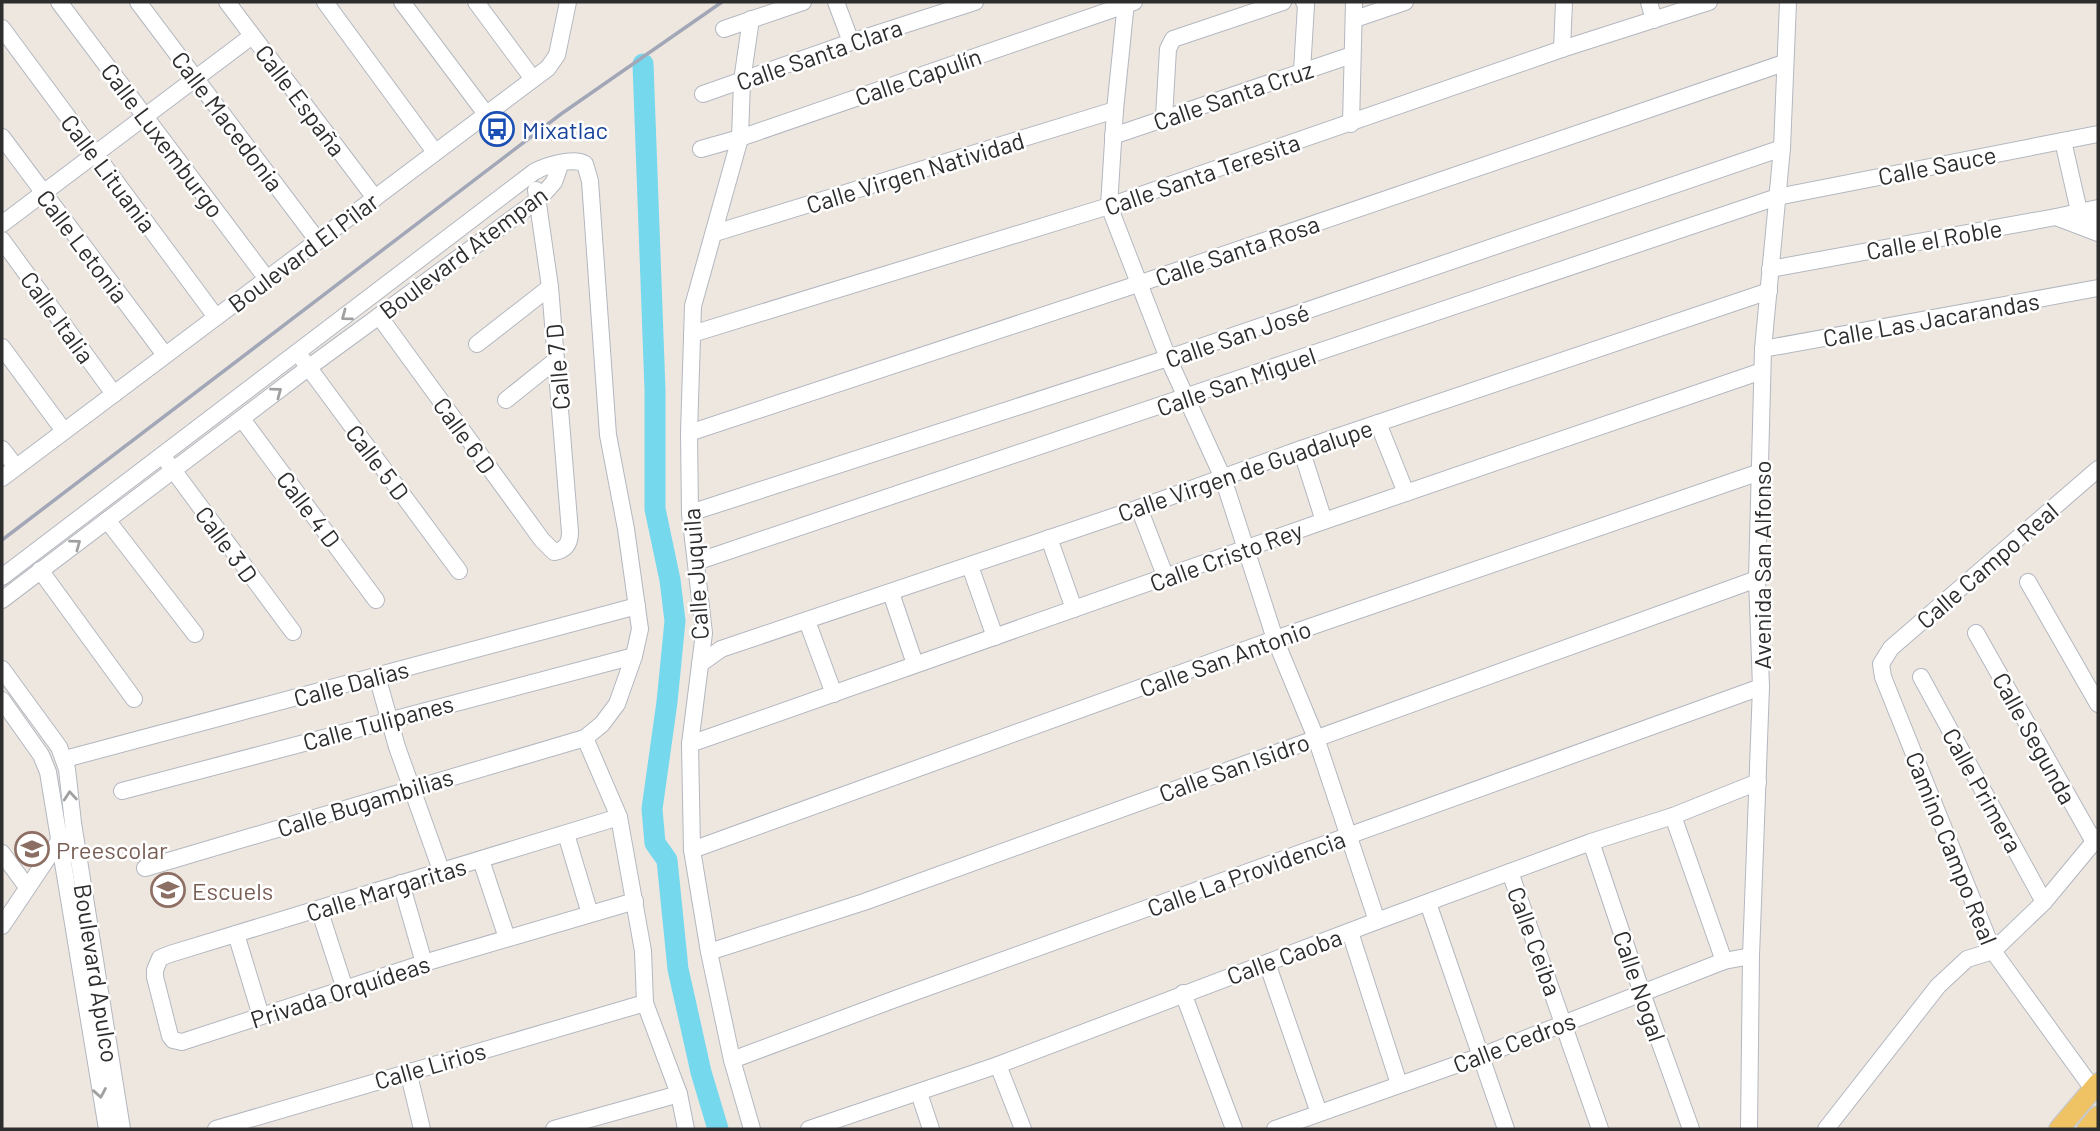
<svg xmlns="http://www.w3.org/2000/svg" width="2100" height="1131" viewBox="0 0 2100 1131" font-family="Barlow,sans-serif">
<style>
.lines{fill:none;stroke-linecap:round;stroke-linejoin:round}
.river{stroke:#76d8ed;stroke-width:21}
.minor-casing{stroke:#b3b7c0;stroke-width:18}
.major-casing{stroke:#c8c8c8;stroke-width:22}
.minor{stroke:#fff;stroke-width:16}
.major{stroke:#efc364;stroke-width:19}
.rail{stroke:#a2a7b7;stroke-width:3.5}
.oneway{stroke:#a0a0a0}
.labels{text-anchor:middle;dominant-baseline:central;stroke-width:5;stroke-linejoin:round;paint-order:stroke}
.street-label{font-size:24px;fill:#2d2d2d;stroke:#fff}
.transit-label{font-size:24px;fill:#164399;stroke:#fff;text-anchor:start}
.education-label{font-size:24px;fill:#785e54;stroke:#fff;text-anchor:start}
</style>
<rect width="100%" height="100%" fill="#eee7e0"/>
<g class="lines">
<path class="river" d="M643 64 655 390V509L670 580 675 621 667 702 652 809 655 843 667 860 678 969 701 1072 718 1129"/>
<g class="minor-casing">
<g id="minor">
<path d="M59 2 267 279"/>
<path d="M138 2 318 241"/>
<path d="M227 2 375 198"/>
<path d="M325 2 435 152"/>
<path d="M402 2 486 114"/>
<path d="M476 2 533 79"/>
<path d="M836 2 851 42"/>
<path d="M1126 2 1115 110 1109 206 1168 358 1223 478 1275 639 1316 738 1377 921"/>
<path d="M1649 2 1654 20"/>
<path d="M751 19 742 81 740 138 693 306 689 433 690 513 704 633 690 744 692 850 709 952 732 1060 752 1129"/>
<path d="M1355 19 1405 2"/>
<path d="M2 28 216 317"/>
<path d="M724 29 803 2"/>
<path d="M1562 49 1564 2"/>
<path d="M1302 71 1306 5 1304 2"/>
<path d="M703 94 851 42 975 2"/>
<path d="M1164 117 1168 49 1173 39 1283 2"/>
<path d="M1351 124 1354 2"/>
<path d="M1113 136 1352 55"/>
<path d="M2 137 165 355"/>
<path d="M2063 141 2079 211 2098 221"/>
<path d="M701 149 740 138 1134 2"/>
<path d="M2056 217 2098 233"/>
<path d="M2 224 252 36"/>
<path d="M715 233 1115 110"/>
<path d="M2 240 114 394"/>
<path d="M1770 269 2056 217 2098 208"/>
<path d="M379 316 542 540 554 552C566 550 570 543 570 532L550 287 536 190"/>
<path d="M692 334 1109 206 1562 49 1709 2"/>
<path d="M477 344 550 287"/>
<path d="M2 347 64 431"/>
<path d="M1763 349 2098 288"/>
<path d="M303 360 459 571"/>
<path d="M506 400 556 360"/>
<path d="M242 419 376 600"/>
<path d="M1378 423 1406 493"/>
<path d="M689 433 1138 284 1784 63"/>
<path d="M2 449 16 467"/>
<path d="M1301 449 1324 521"/>
<path d="M168 463 293 632"/>
<path d="M2 478 548 68 557 55 568 2"/>
<path d="M1139 508 1166 578"/>
<path d="M690 513 1168 358 1782 148"/>
<path d="M107 520 195 634"/>
<path d="M1049 538 1074 609"/>
<path d="M696 562 1777 197 2098 134"/>
<path d="M970 566 995 637"/>
<path d="M40 570 134 699"/>
<path d="M2 577 534 172C546 165 574 157 585 164L590 181 608 435 626 529 640 629 634 656 617 704 602 724 585 738 145 868"/>
<path d="M2028 582 2098 704"/>
<path d="M891 593 915 664"/>
<path d="M2 600 308 368 539 199 554 182 560 165"/>
<path d="M807 621 834 694"/>
<path d="M1976 633 2094 842"/>
<path d="M700 664 721 649 1139 508 1301 449 1769 291"/>
<path d="M2 669 59 747 67 769 73 823 122 1129"/>
<path d="M377 676 397 747 441 870"/>
<path d="M1921 677 2044 902"/>
<path d="M2 700 41 755 48 772 107 1129"/>
<path d="M585 738 619 817 643 951 645 1003 679 1094 686 1129"/>
<path d="M690 744 1324 521 1762 371"/>
<path d="M65 759 637 606"/>
<path d="M122 791 634 656"/>
<path d="M1673 816 1724 961"/>
<path d="M619 817 170 954 160 958 155 970V977L170 1036 173 1040 182 1042 424 963 635 901"/>
<path d="M566 834 590 914"/>
<path d="M1591 842 1642 993 1691 1129"/>
<path d="M692 850 1275 639 1760 472"/>
<path d="M2 853 27 887"/>
<path d="M481 860 507 938"/>
<path d="M1510 872 1600 1129"/>
<path d="M401 883 424 963"/>
<path d="M1428 903 1506 1129"/>
<path d="M319 909 345 989"/>
<path d="M2 926 63 835"/>
<path d="M1350 932 1399 1084"/>
<path d="M236 934 261 1016"/>
<path d="M709 952 864 902 1757 579"/>
<path d="M1267 963 1319 1113"/>
<path d="M1183 993 1234 1129"/>
<path d="M732 1060 898 998 1761 687"/>
<path d="M998 1065 1023 1129"/>
<path d="M408 1071 422 1129"/>
<path d="M2093 1089 1993 951 1883 677 1881 664 1891 648 2098 469"/>
<path d="M919 1093 931 1129"/>
<path d="M216 1129 645 1003"/>
<path d="M554 1129 679 1094"/>
<path d="M809 1129 998 1065 1377 921 1591 842 1673 816 1758 782"/>
<path d="M1275 1129 1481 1056 1724 961 1751 956"/>
<path d="M1749 1129 1751 956 1761 687 1757 579 1763 349 1782 148 1788 2"/>
<path d="M1826 1129 1938 986 1967 959 1993 951 2044 902 2098 837"/>
</g>
</g>
<g class="major-casing">
<g id="major">
<path d="M2059 1129 2098 1083"/>
<path d="M2087 1129 2098 1116"/>
</g>
</g>
<use href="#minor" class="minor"/>
<use href="#major" class="major"/>
<path class="rail" d="M2 540 561 114 722 2"/>
</g>
<defs><path id="oneway-chevron" d="M-2-3.5L2.5 0L-2 3.5" fill="none" stroke-width="1.6" stroke-linecap="round" stroke-linejoin="round" transform="scale(1.75)"/></defs>
<g class="oneway">
<use href="#oneway-chevron" transform="translate(346 316) rotate(143)"/>
<use href="#oneway-chevron" transform="translate(277 392) rotate(-37)"/>
<use href="#oneway-chevron" transform="translate(76 544) rotate(-37)"/>
<use href="#oneway-chevron" transform="translate(70 796) rotate(-95)"/>
<use href="#oneway-chevron" transform="translate(100 1093) rotate(80)"/>
</g>
<defs>
<g id="bus-ring" transform="scale(1.75)"><circle r="9.5" fill="#fff" stroke="#1a4fb4" stroke-width="1.5"/><path d="M-5-6H5V4H4V6H2V4H-2V6H-4V4H-5ZM-3.5-4V0h7V-4ZM-3.5 1.2v1.5H-2V1.2ZM2 1.2v1.5H3.5V1.2Z" fill="#1a4fb4"/></g>
<g id="school-ring" transform="scale(1.75)"><circle r="9.5" fill="#fff" stroke="#8d6e63" stroke-width="1.5"/><path d="M0-5L7-2L0 1L-7-2ZM-4 1L0 2.5L4 1V4Q0 6-4 4Z" fill="#8d6e63"/></g>
</defs>
<g fill-rule="evenodd">
<use href="#bus-ring" x="497" y="129"/>
<use href="#school-ring" x="32" y="849"/>
<use href="#school-ring" x="168" y="890"/>
</g>
<g class="labels">
<g class="street-label">
<text transform="translate(819 54) rotate(-19)">Calle Santa Clara</text>
<text transform="translate(918 76) rotate(-19)">Calle Capulín</text>
<text transform="translate(1233 95) rotate(-19)">Calle Santa Cruz</text>
<text transform="translate(301 100) rotate(53)">Calle España</text>
<text transform="translate(228 121) rotate(53)">Calle Macedonia</text>
<text transform="translate(163 140) rotate(53)">Calle Luxemburgo</text>
<text transform="translate(1937 165) rotate(-11)">Calle Sauce</text>
<text transform="translate(915 172) rotate(-17)">Calle Virgen Natividad</text>
<text transform="translate(109 173) rotate(53)">Calle Lituania</text>
<text transform="translate(1202 174) rotate(-19)">Calle Santa Teresita</text>
<text transform="translate(1934 239) rotate(-10)">Calle el Roble</text>
<text transform="translate(83 246) rotate(53)">Calle Letonia</text>
<text transform="translate(1237 250) rotate(-19)">Calle Santa Rosa</text>
<text transform="translate(303 252) rotate(-37)">Boulevard El Pilar</text>
<text transform="translate(463 252) rotate(-37)">Boulevard Atempan</text>
<text transform="translate(58 317) rotate(54)">Calle Italia</text>
<text transform="translate(1931 319) rotate(-10)">Calle Las Jacarandas</text>
<text transform="translate(1237 335) rotate(-19)">Calle San José</text>
<text transform="translate(557 367) rotate(-95)">Calle 7 D</text>
<text transform="translate(1236 381) rotate(-19)">Calle San Miguel</text>
<text transform="translate(465 435) rotate(54)">Calle 6 D</text>
<text transform="translate(378 462) rotate(53)">Calle 5 D</text>
<text transform="translate(1245 470) rotate(-19)">Calle Virgen de Guadalupe</text>
<text transform="translate(309 509) rotate(53)">Calle 4 D</text>
<text transform="translate(227 544) rotate(54)">Calle 3 D</text>
<text transform="translate(1226 556) rotate(-20)">Calle Cristo Rey</text>
<text transform="translate(1761 565) rotate(-90)">Avenida San Alfonso</text>
<text transform="translate(1987 565) rotate(-41)">Calle Campo Real</text>
<text transform="translate(695 574) rotate(-94)">Calle Juquila</text>
<text transform="translate(1225 658) rotate(-20)">Calle San Antonio</text>
<text transform="translate(351 683) rotate(-15)">Calle Dalias</text>
<text transform="translate(378 722) rotate(-15)">Calle Tulipanes</text>
<text transform="translate(2035 738) rotate(61)">Calle Segunda</text>
<text transform="translate(1234 767) rotate(-20)">Calle San Isidro</text>
<text transform="translate(1983 790) rotate(61)">Calle Primera</text>
<text transform="translate(365 802) rotate(-17)">Calle Bugambilias</text>
<text transform="translate(1952 848) rotate(68)">Camino Campo Real</text>
<text transform="translate(1246 873) rotate(-20)">Calle La Providencia</text>
<text transform="translate(386 889) rotate(-17)">Calle Margaritas</text>
<text transform="translate(1535 941) rotate(70)">Calle Ceiba</text>
<text transform="translate(1284 956) rotate(-20)">Calle Caoba</text>
<text transform="translate(97 973) rotate(81)">Boulevard Apulco</text>
<text transform="translate(1640 986) rotate(71)">Calle Nogal</text>
<text transform="translate(340 991) rotate(-18)">Privada Orquídeas</text>
<text transform="translate(1514 1042) rotate(-21)">Calle Cedros</text>
<text transform="translate(430 1065) rotate(-16)">Calle Lirios</text>
</g>
<g class="transit-label">
<text x="522" y="129">Mixatlac</text>
</g>
<g class="education-label">
<text x="56" y="849">Preescolar</text>
<text x="192" y="890">Escuels</text>
</g>
</g>
<rect width="2100" height="1131" fill="none" stroke="#2d2d2d" stroke-width="7"/>
</svg>
